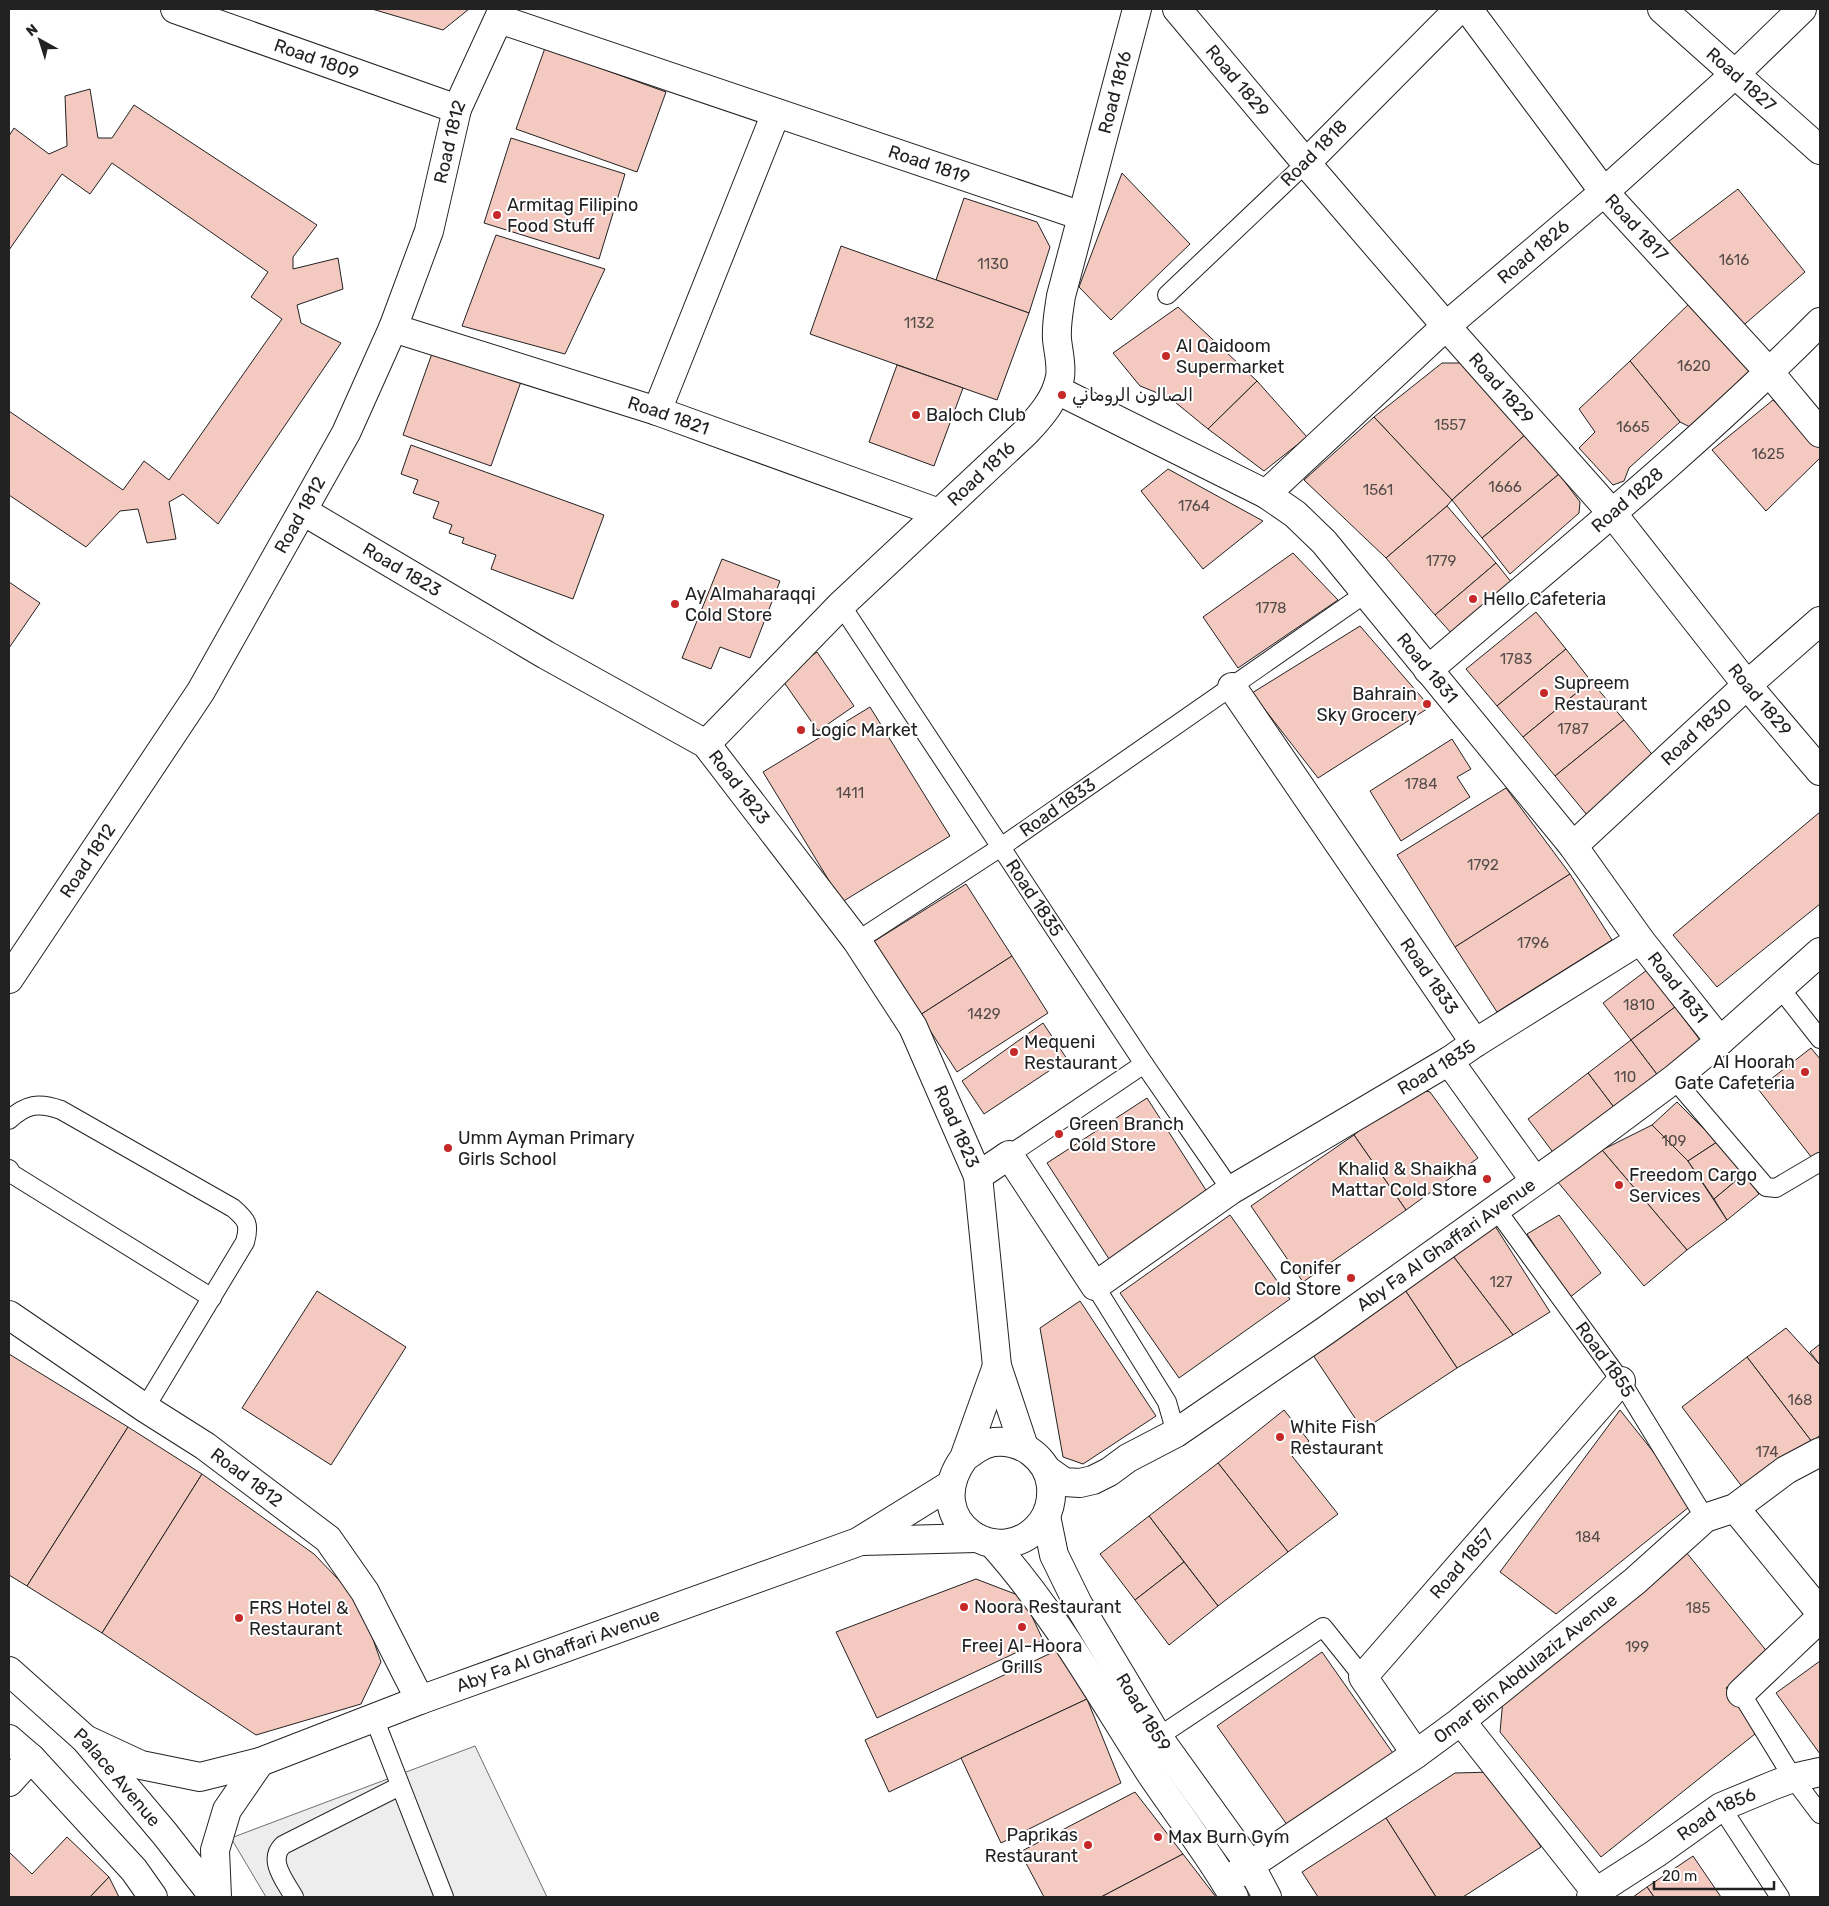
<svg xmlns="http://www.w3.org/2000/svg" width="1829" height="1906" viewBox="0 0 1829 1906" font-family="Rubik,'Noto Naskh Arabic',sans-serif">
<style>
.parking{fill:#ededed;stroke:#6f6f6f}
.building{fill:#f3c9c0;stroke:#222}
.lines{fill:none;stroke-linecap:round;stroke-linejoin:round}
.service-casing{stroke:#222;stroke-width:20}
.minor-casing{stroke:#222;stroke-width:30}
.secondary-casing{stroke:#222;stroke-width:30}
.service{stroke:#fff;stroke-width:18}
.minor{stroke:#fff;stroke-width:28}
.secondary{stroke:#fff;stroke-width:28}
.poi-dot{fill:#c62828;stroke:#fff;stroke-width:2}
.labels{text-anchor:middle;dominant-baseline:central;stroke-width:4;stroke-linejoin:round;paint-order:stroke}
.number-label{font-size:15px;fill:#564c4a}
.street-label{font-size:18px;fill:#222;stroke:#fff}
.poi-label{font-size:18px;fill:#222;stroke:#fff;text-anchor:start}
</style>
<rect width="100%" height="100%" fill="#fff"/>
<path class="parking" d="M475 1746 547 1897H266L231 1838Z"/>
<g class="building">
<path d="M372 9H469L443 30Z"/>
<path d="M545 48 666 92 637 172 516 129Z"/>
<path d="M90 89 98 138H112L134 105 317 225 293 257V269L338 258 343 289 297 305 301 323 341 343 218 524 183 494 169 502 176 539 147 543 138 509 120 511 86 547 9 495V411L123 490 144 461 169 480 282 319 251 297 268 272 112 163 90 194 62 174 9 250V136L14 128 49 154 67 146 65 96Z"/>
<path d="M511 138 625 174 599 259 484 223Z"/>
<path d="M1122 173 1190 244 1111 320 1079 287Z"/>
<path d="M1738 189 1805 272 1738 330 1660 248Z"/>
<path d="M964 198 1037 222 1050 247 1029 313 936 280Z"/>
<path d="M496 235 605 269 565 354 462 326Z"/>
<path d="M841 246 1029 313 997 400 810 334Z"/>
<path d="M1693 300 1759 371 1692 428 1680 422 1630 361Z"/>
<path d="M1178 307 1257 381 1208 429 1170 398 1140 386 1113 353Z"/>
<path d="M435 345 523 376 491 466 403 435Z"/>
<path d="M1630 361 1680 422 1629 468 1624 481 1613 485 1579 448 1595 432 1579 409Z"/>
<path d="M1442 363H1462L1526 434 1452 500 1374 417Z"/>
<path d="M897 365 963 388 934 466 869 442Z"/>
<path d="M1257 381 1307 437 1264 471 1208 429Z"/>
<path d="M1773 400 1820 446V458L1766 511 1712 450Z"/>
<path d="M1374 417 1452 500 1447 506 1386 558 1304 480Z"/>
<path d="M1526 434 1559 474 1482 538 1452 500Z"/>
<path d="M411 445 604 515 573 599 491 569 496 555 462 543 464 538 449 533 452 525 433 518 439 502 413 493 418 480 401 474Z"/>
<path d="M1168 469 1263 521 1203 569 1141 491Z"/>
<path d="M1559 474 1580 502 1579 513 1510 574 1482 538Z"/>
<path d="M1447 506 1496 563 1435 615 1386 558Z"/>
<path d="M1293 553 1338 600 1238 668 1203 617Z"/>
<path d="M722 559 780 581 750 658 720 647 711 669 682 658Z"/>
<path d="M1496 563 1512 583 1452 634 1435 615Z"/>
<path d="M9 582 40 603 9 648Z"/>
<path d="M1536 612 1566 649 1497 706 1466 669Z"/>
<path d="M1360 626 1430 707 1318 778 1252 693Z"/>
<path d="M1566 649 1591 681 1523 737 1497 706Z"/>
<path d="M817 652 854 706 818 731 781 678Z"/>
<path d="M1591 681 1624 720 1555 776 1523 737Z"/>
<path d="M870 707 950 836 842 902 763 772Z"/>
<path d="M1624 720 1655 758 1587 815 1555 776Z"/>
<path d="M1452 739 1471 769 1457 777 1470 797 1401 841 1370 791Z"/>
<path d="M1506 788 1570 874 1455 947 1397 855Z"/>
<path d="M1820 812V904L1717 987 1673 935Z"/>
<path d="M1570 874 1612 940 1497 1012 1455 947Z"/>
<path d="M966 884 1012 956 920 1015 873 942Z"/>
<path d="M1012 956 1048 1013 957 1072 920 1015Z"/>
<path d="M1647 970 1675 1007 1631 1040 1603 1003Z"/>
<path d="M1675 1007 1706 1048 1662 1081 1631 1040Z"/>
<path d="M1043 1023 1067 1059 984 1114 962 1081Z"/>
<path d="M1631 1040 1662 1081 1619 1114 1588 1073Z"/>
<path d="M1811 1048 1820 1059V1152L1812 1158 1758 1089Z"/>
<path d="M1588 1073 1619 1114 1558 1159 1528 1119Z"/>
<path d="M1411 1088 1430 1092 1478 1158 1406 1210 1354 1135Z"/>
<path d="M1147 1098 1211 1198 1111 1262 1047 1163Z"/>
<path d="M1677 1102 1717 1142 1688 1161 1652 1125Z"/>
<path d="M1652 1125 1688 1161 1727 1220 1687 1250 1602 1150Z"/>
<path d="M1354 1135 1406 1210 1303 1282 1251 1206Z"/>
<path d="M1717 1142 1744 1174 1714 1199 1688 1161Z"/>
<path d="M1602 1150 1687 1250 1644 1286 1557 1181Z"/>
<path d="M1744 1174 1759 1194 1727 1220 1714 1199Z"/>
<path d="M1230 1215 1290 1299 1179 1378 1120 1293Z"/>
<path d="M1559 1215 1601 1273 1569 1298 1527 1234Z"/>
<path d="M1495 1226 1550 1312 1513 1335 1450 1252Z"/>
<path d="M1450 1252 1513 1335 1457 1368 1403 1287Z"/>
<path d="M1403 1287 1457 1368 1363 1430 1309 1349Z"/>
<path d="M317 1291 406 1347 331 1465 242 1408Z"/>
<path d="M1080 1301 1156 1416 1083 1464 1063 1457 1040 1328Z"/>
<path d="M1786 1328 1820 1365V1435L1812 1442 1747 1357Z"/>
<path d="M1820 1344V1365L1810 1352Z"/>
<path d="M9 1354 128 1427 27 1586 9 1575Z"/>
<path d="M1747 1357 1812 1442 1746 1492 1682 1407Z"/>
<path d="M1284 1410 1309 1441 1292 1456 1338 1514 1288 1552 1218 1463Z"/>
<path d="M1620 1410 1694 1503 1556 1614 1500 1572Z"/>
<path d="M128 1427 202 1474 102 1633 27 1586Z"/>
<path d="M1218 1463 1288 1552 1218 1606 1149 1516Z"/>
<path d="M202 1474 314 1554 360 1602 381 1662 361 1704 256 1735 102 1633Z"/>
<path d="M1149 1516 1184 1562 1135 1600 1100 1554Z"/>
<path d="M1686 1552 1769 1654 1726 1688 1760 1730 1601 1857 1500 1732 1503 1699Z"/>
<path d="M1184 1562 1218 1606 1169 1645 1135 1600Z"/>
<path d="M976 1579 1023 1597 1043 1640 877 1718 836 1632Z"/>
<path d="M1064 1647 1087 1699 889 1792 865 1740Z"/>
<path d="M1322 1652 1395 1756 1290 1829 1217 1726Z"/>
<path d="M1820 1661V1754L1776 1693Z"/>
<path d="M1087 1699 1121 1783 1001 1843 961 1758Z"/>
<path d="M1493 1772 1541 1847 1463 1897H1436L1386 1818 1455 1773Z"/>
<path d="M1135 1792 1183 1854 1101 1897H1044L1020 1852Z"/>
<path d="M1386 1818 1436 1897H1318L1302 1872Z"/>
<path d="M67 1837 109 1877 90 1897H9V1852L32 1874Z"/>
<path d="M1183 1854 1216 1897H1101Z"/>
<path d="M1693 1856 1721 1897H1654L1647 1887Z"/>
<path d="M109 1877 119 1897H90Z"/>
<path d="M1647 1887 1654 1897H1633Z"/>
</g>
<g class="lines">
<g class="service-casing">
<g id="service">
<path d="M1167 295 1306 163"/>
<path id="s1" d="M841 605 1144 1064 1231 1190"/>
<path id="s2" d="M857 941 1001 847 1366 593"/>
<path d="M1780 988 1820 1039"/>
<path d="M1674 1079 1766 1187 1776 1188 1820 1162"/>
<path d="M9 1120C26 1104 39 1102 61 1110L233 1208C247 1220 250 1224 245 1242L145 1408"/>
<path d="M1009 1155 1144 1064"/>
<path d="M9 1169 12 1174 212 1298"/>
<path id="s3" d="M1496 1209 1621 1381 1705 1518"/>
<path d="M1095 1286 1167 1402 1176 1433"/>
<path d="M1741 1693 1793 1778 1820 1814"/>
<path d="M374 1718 444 1897"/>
<path d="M1158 1737 1323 1627 1363 1677"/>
<path d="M1721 1807 1780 1897"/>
<path d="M294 1897C285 1881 267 1860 283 1845L400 1786"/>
</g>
</g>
<g class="minor-casing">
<g id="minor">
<path id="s4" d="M175 9 457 109"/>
<path id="s5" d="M1177 9 1306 163 1446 326 1612 513 1747 685 1820 771"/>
<path id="s6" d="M1468 9 1604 192 1770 373 1820 433"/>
<path id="s7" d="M1662 9 1820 150"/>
<path id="s8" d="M499 19 1082 216"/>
<path d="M1306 163 1459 9"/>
<path id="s9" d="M393 328 657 411 939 513"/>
<path id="s10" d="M1057 390 1266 494 1295 514 1324 542 1573 846 1640 940 1720 1041"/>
<path d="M657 411 776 113"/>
<path id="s11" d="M1266 494 1446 326 1604 192 1734 75 1802 9"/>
<path id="s12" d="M303 511 546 655 706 744 857 941 913 1027 978 1176 997 1366 1024 1447"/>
<path id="s13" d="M1428 670C1561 556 1697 446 1820 322"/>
<path id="s14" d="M1232 687 1475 1043"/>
<path id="s15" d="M706 744 841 605 1026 432C1041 416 1056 399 1060 377 1062 364 1058 351 1057 339 1056 324 1059 310 1061 296L1137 9"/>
<path id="s16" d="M1573 846 1747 685 1820 621"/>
<path id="s17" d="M9 979 201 691 346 433 393 328 429 231 457 109 503 9"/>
<path d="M1449 1061 1535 1181"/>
<path id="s18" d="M978 1176 1009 1155 1095 1286 1231 1190 1449 1061 1475 1043 1640 940"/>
<path id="s19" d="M9 1315 145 1408 205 1446 328 1539 365 1592 420 1700"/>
<path d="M964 1458C973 1451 982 1444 994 1442 1021 1439 1048 1458 1051 1486 1052 1499 1050 1511 1042 1522 1002 1575 918 1522 964 1458L997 1366"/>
<path id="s20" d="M1047 1470 1064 1482 1080 1483 1093 1480 1109 1472 1128 1458 1176 1433 1325 1331 1572 1155 1674 1079 1720 1041 1820 952"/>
<path d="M1735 1508 1820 1612"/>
<path id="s21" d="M1046 1516 1054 1555 1078 1604 1158 1737 1250 1865 1267 1897"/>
<path d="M862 1541 976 1538"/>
<path d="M992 1543C1054 1612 1099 1693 1149 1771 1177 1813 1209 1853 1234 1897"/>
<path d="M1741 1693 1820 1618"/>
<path d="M1461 1721 1596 1892 1591 1897"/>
<path id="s22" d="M85 1739 141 1765 200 1777 260 1762 420 1700 858 1542 950 1485"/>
<path id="s23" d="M1416 1754 1363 1677 1621 1381"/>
<path d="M9 1782 31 1758"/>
<path id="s24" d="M1225 1882 1416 1754 1461 1721 1635 1581 1705 1518 1735 1508 1786 1470 1820 1452"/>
<path id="s25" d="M1596 1892 1655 1854 1721 1807 1774 1785 1793 1778 1820 1772"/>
<path d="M217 1897 215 1850 227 1810 260 1762"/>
</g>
</g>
<g class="secondary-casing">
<g id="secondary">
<path id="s26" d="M9 1671 85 1739 165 1834 214 1897"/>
<path d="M9 1739 31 1758 134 1870 153 1897"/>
</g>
</g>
<use href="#service" class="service"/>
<use href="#minor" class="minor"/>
<use href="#secondary" class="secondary"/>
</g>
<g class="poi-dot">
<circle cx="497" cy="215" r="5"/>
<circle cx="1166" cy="356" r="5"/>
<circle cx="1062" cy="395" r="5"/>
<circle cx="916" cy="415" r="5"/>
<circle cx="1473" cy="599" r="5"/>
<circle cx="675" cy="604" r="5"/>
<circle cx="1544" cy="693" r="5"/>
<circle cx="1427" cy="704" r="5"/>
<circle cx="801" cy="730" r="5"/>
<circle cx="1014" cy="1052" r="5"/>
<circle cx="1805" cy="1072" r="5"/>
<circle cx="1059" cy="1134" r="5"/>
<circle cx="448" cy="1148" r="5"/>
<circle cx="1487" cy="1179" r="5"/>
<circle cx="1619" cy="1185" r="5"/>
<circle cx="1351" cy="1278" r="5"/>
<circle cx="1280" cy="1437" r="5"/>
<circle cx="964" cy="1607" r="5"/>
<circle cx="239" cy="1618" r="5"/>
<circle cx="1022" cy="1627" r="5"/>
<circle cx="1158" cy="1837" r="5"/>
<circle cx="1088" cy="1845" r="5"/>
</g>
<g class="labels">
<g class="number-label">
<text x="1734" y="260">1616</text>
<text x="993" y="264">1130</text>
<text x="919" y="323">1132</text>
<text x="1694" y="366">1620</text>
<text x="1450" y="425">1557</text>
<text x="1633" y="427">1665</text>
<text x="1768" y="454">1625</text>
<text x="1505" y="487">1666</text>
<text x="1378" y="490">1561</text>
<text x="1194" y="506">1764</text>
<text x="1441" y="561">1779</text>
<text x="1271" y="608">1778</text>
<text x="1516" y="659">1783</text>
<text x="1573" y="729">1787</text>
<text x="1421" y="784">1784</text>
<text x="850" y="793">1411</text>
<text x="1483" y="865">1792</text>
<text x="1533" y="943">1796</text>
<text x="1639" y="1005">1810</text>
<text x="984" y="1014">1429</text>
<text x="1625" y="1077">110</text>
<text x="1674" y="1141">109</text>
<text x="1501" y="1282">127</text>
<text x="1800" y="1400">168</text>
<text x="1767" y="1452">174</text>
<text x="1588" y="1537">184</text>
<text x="1698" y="1608">185</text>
<text x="1637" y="1647">199</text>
</g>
<g class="street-label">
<text stroke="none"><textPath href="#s4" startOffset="150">Road 1809</textPath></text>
<text stroke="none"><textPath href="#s7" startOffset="106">Road 1827</textPath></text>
<text stroke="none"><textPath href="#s5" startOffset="94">Road 1829</textPath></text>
<text stroke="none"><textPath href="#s15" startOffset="805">Road 1816</textPath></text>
<text stroke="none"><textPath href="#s17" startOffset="952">Road 1812</textPath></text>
<text transform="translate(1314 153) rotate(-45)">Road 1818</text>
<text stroke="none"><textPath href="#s8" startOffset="454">Road 1819</textPath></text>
<text stroke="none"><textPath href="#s6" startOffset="276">Road 1817</textPath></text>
<text stroke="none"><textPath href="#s11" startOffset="361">Road 1826</textPath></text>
<text stroke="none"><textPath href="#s5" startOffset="499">Road 1829</textPath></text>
<text stroke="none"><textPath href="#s9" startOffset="289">Road 1821</textPath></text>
<text stroke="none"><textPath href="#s15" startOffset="386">Road 1816</textPath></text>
<text stroke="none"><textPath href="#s13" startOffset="262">Road 1828</textPath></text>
<text stroke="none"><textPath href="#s17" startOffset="548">Road 1812</textPath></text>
<text stroke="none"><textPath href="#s12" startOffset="115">Road 1823</textPath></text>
<text stroke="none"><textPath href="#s10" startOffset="472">Road 1831</textPath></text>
<text stroke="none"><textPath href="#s5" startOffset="904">Road 1829</textPath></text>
<text stroke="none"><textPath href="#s16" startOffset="168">Road 1830</textPath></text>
<text stroke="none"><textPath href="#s12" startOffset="520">Road 1823</textPath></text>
<text stroke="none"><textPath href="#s2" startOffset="241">Road 1833</textPath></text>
<text stroke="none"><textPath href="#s17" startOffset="142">Road 1812</textPath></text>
<text stroke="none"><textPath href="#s1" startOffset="351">Road 1835</textPath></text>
<text stroke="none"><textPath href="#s14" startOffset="350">Road 1833</textPath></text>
<text stroke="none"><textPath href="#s10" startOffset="878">Road 1831</textPath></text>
<text stroke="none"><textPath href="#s18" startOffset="600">Road 1835</textPath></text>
<text stroke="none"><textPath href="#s12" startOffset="925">Road 1823</textPath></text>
<text stroke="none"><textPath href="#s20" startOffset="475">Aby Fa Al Ghaffari Avenue</textPath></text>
<text stroke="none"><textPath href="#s3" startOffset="186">Road 1855</textPath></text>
<text stroke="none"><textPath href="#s19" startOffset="288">Road 1812</textPath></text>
<text stroke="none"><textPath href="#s23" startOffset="244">Road 1857</textPath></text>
<text stroke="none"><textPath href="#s22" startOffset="502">Aby Fa Al Ghaffari Avenue</textPath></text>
<text stroke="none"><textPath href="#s24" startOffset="369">Omar Bin Abdulaziz Avenue</textPath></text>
<text stroke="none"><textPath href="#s21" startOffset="221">Road 1859</textPath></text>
<text stroke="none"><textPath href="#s26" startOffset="152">Palace Avenue</textPath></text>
<text stroke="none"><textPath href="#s25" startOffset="144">Road 1856</textPath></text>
</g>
<g class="poi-label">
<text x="507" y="205">Armitag Filipino<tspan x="507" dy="21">Food Stuff</tspan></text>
<text x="1176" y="346">Al Qaidoom<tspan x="1176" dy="21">Supermarket</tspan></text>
<text x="1072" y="395">الصالون الروماني</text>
<text x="926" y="415">Baloch Club</text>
<text x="685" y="594">Ay Almaharaqqi<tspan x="685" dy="21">Cold Store</tspan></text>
<text x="1483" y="599">Hello Cafeteria</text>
<text x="1554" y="683">Supreem<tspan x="1554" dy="21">Restaurant</tspan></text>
<text x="1417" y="694" text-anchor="end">Bahrain<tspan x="1417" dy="21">Sky Grocery</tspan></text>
<text x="811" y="730">Logic Market</text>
<text x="1024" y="1042">Mequeni<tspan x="1024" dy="21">Restaurant</tspan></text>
<text x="1795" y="1062" text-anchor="end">Al Hoorah<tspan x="1795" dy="21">Gate Cafeteria</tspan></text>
<text x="1069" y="1124">Green Branch<tspan x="1069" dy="21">Cold Store</tspan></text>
<text x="458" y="1138">Umm Ayman Primary<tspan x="458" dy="21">Girls School</tspan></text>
<text x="1477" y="1169" text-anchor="end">Khalid &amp; Shaikha<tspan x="1477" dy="21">Mattar Cold Store</tspan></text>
<text x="1629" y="1175">Freedom Cargo<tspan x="1629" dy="21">Services</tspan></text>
<text x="1341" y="1268" text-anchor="end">Conifer<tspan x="1341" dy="21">Cold Store</tspan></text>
<text x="1290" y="1427">White Fish<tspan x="1290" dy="21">Restaurant</tspan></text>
<text x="974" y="1607">Noora Restaurant</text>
<text x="249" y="1608">FRS Hotel &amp;<tspan x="249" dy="21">Restaurant</tspan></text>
<text x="1022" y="1646" text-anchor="middle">Freej Al-Hoora<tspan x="1022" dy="21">Grills</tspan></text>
<text x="1078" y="1835" text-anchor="end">Paprikas<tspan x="1078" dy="21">Restaurant</tspan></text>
<text x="1168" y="1837">Max Burn Gym</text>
</g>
</g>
<rect width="1829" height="1906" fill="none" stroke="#222222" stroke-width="20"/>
<g transform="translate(40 40) rotate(321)" stroke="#ffffff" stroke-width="4" paint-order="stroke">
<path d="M0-4L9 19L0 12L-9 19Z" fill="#222222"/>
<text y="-8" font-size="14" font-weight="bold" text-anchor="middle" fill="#222222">N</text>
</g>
<path d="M1654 1881v8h120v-8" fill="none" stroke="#222222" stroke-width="2.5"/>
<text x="1662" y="1881" font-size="15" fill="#222222" stroke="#ffffff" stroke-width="4" paint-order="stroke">20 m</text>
</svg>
